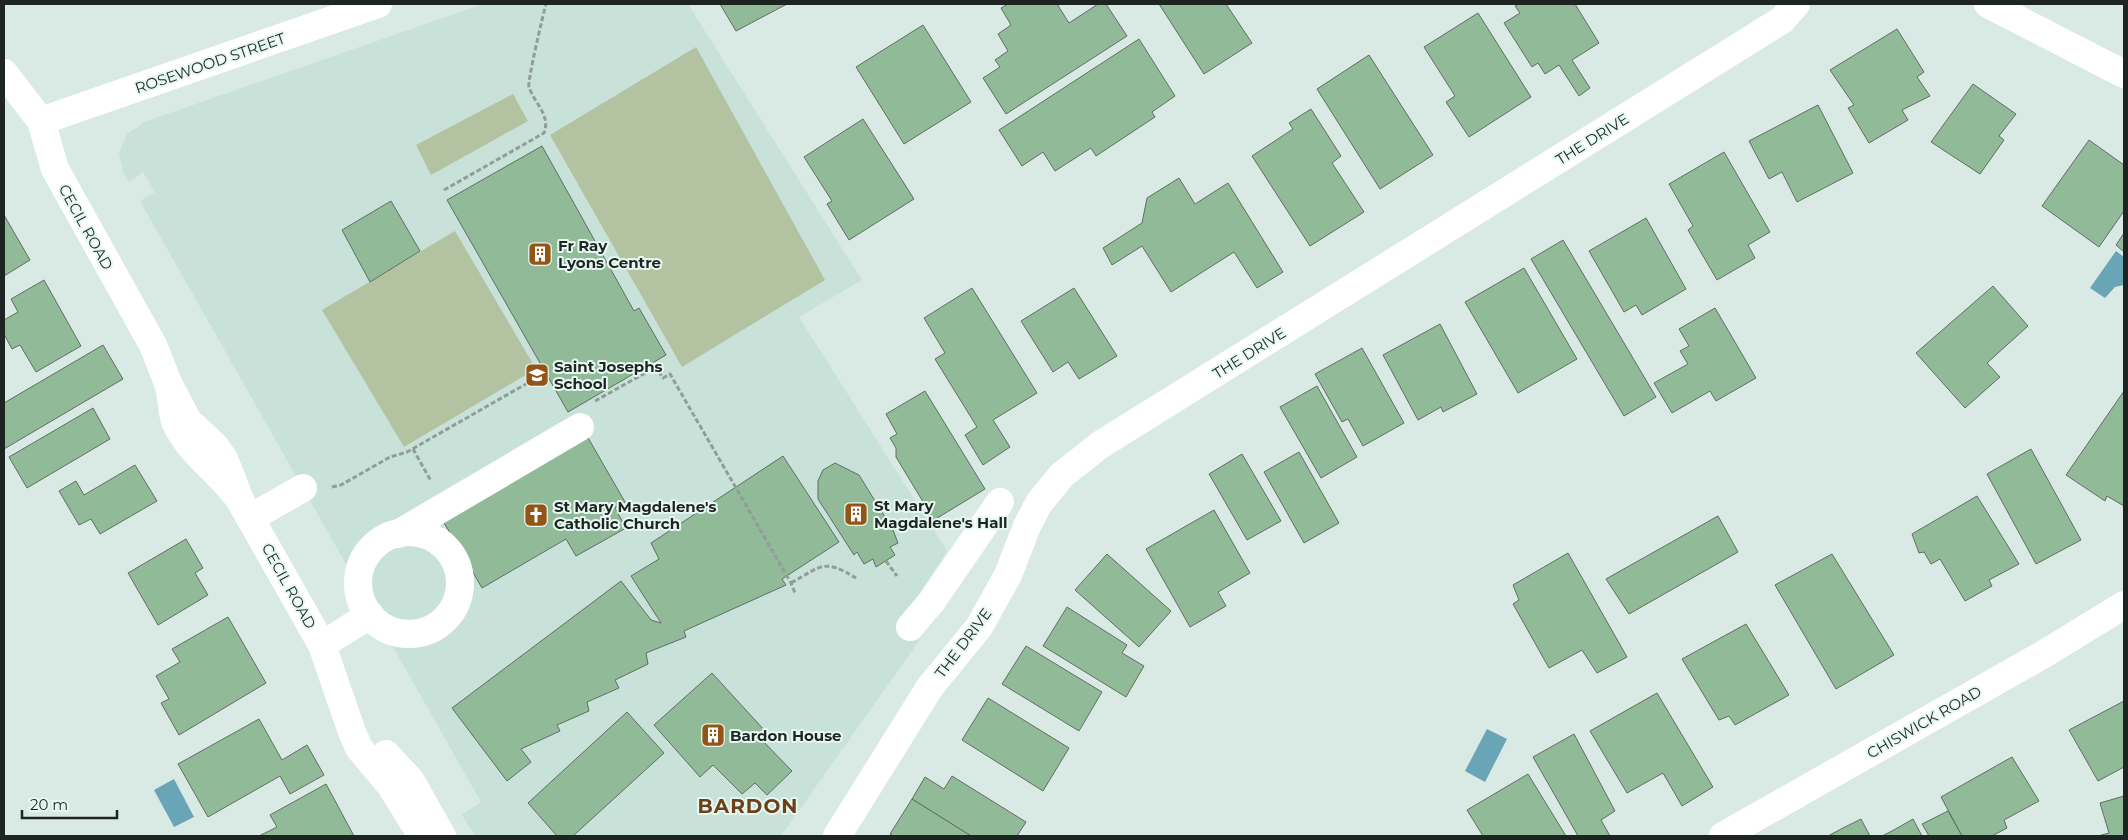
<svg xmlns="http://www.w3.org/2000/svg" width="2128" height="840" viewBox="0 0 2128 840" font-family="Montserrat,sans-serif">
<style>
.built{fill:#c8e2d9}
.green{fill:#b3c3a2}
.water{fill:#69a5b6}
.building{fill:#90ba98;stroke:#626e64}
.lines{fill:none;stroke-linecap:round;stroke-linejoin:round}
.path{stroke:#909d98;stroke-width:3;stroke-dasharray:5 2.5;stroke-linecap:butt}
.minor{stroke:#fff;stroke-width:28}
.major{stroke:#fff;stroke-width:28}
.labels{text-anchor:middle;dominant-baseline:central;stroke-width:4;stroke-linejoin:round;paint-order:stroke}
.street-label{font-size:15px;fill:#1d2421;stroke:#e6f8f1}
.poi-label{font-size:15px;font-weight:bold;fill:#1d2421;stroke:#e6f8f1;text-anchor:start}
.district-label{font-size:20px;font-weight:bold;letter-spacing:1px;fill:#6c4119;stroke:#e6f8f1}
</style>
<rect width="100%" height="100%" fill="#d9eae4"/>
<path class="built" d="M483 4H688L862 280 799 317 947 551 905 616 919 641 781 836H475L462 815 481 802 140 201 155 192 143 172 129 182 123 172 119 153 127 134 144 122Z"/>
<g class="green">
<path d="M696 47 825 280 682 367 550 135Z"/>
<path d="M513 94 528 121 431 175 416 145Z"/>
<path d="M455 231 536 369 404 447 322 310Z"/>
</g>
<g class="water">
<path d="M2116 251 2124 257V285L2115 287 2105 298 2090 288Z"/>
<path d="M1487 729 1507 739 1485 782 1465 771Z"/>
<path d="M174 779 194 817 174 827 154 790Z"/>
</g>
<g class="building">
<path d="M720 4H787L736 31Z"/>
<path d="M1008 4H1057L1069 23 1098 4H1106L1127 36 1006 114 983 78 1000 67 995 60 1008 51 998 34 1011 25 1001 8Z"/>
<path d="M1159 4H1226L1252 43 1204 74Z"/>
<path d="M1519 4H1575L1599 43 1572 60 1590 88 1579 96 1559 65 1545 74 1538 63 1532 67 1504 23 1520 13 1515 6Z"/>
<path d="M1478 13 1531 97 1469 137 1446 102 1455 96 1424 47Z"/>
<path d="M923 25 971 102 904 144 856 67Z"/>
<path d="M1897 29 1924 72 1917 77 1930 96 1902 110 1908 120 1869 143 1848 108 1854 105 1830 70Z"/>
<path d="M1139 39 1175 96 1152 112 1155 117 1096 156 1091 148 1055 171 1043 152 1022 166 999 130Z"/>
<path d="M1369 55 1433 155 1380 189 1317 89Z"/>
<path d="M1973 84 2016 114 1999 136 2004 140 1980 174 1931 142Z"/>
<path d="M1818 105 1853 173 1797 202 1782 172 1769 179 1749 141Z"/>
<path d="M1311 109 1341 156 1332 163 1364 212 1310 246 1252 156 1293 129 1289 123Z"/>
<path d="M863 119 914 199 849 240 827 204 832 201 804 157Z"/>
<path d="M2089 140 2124 165V211L2099 247 2042 206Z"/>
<path d="M542 146 634 311 639 308 666 355 568 412 447 200Z"/>
<path d="M1724 152 1770 232 1748 245 1755 258 1717 280 1688 230 1693 226 1669 184Z"/>
<path d="M1179 178 1195 204 1228 183 1283 272 1257 288 1234 252 1171 292 1142 246 1112 265 1103 248 1142 223 1147 198Z"/>
<path d="M391 201 420 251 370 282 342 230Z"/>
<path d="M4 215 30 260 4 276Z"/>
<path d="M1646 218 1686 289 1642 315 1636 305 1624 312 1589 251Z"/>
<path d="M2124 233V252L2116 245Z"/>
<path d="M1563 240 1656 397 1624 416 1531 259Z"/>
<path d="M1524 268 1577 359 1518 393 1465 302Z"/>
<path d="M44 280 81 346 36 372 20 345 12 349 4 334V320L18 312 11 299Z"/>
<path d="M1993 286 2028 326 1987 363 2000 377 1965 408 1916 353Z"/>
<path d="M972 288 1037 393 993 420 1010 447 983 465 965 435 977 427 935 359 945 353 924 318Z"/>
<path d="M1074 288 1117 356 1079 379 1068 362 1053 372 1021 321Z"/>
<path d="M1715 308 1756 378 1716 401 1710 391 1672 413 1654 383 1688 364 1680 351 1689 346 1679 329Z"/>
<path d="M1440 324 1477 394 1443 412 1441 407 1418 420 1383 355Z"/>
<path d="M103 345 123 379 4 449V403Z"/>
<path d="M1362 348 1404 423 1363 446 1348 419 1342 422 1315 374Z"/>
<path d="M1317 386 1357 457 1321 478 1280 407Z"/>
<path d="M925 391 985 489 934 520 896 457V448L890 438 897 434 886 414Z"/>
<path d="M2124 391V506L2107 496 2105 501 2066 475Z"/>
<path d="M93 408 110 439 27 488 9 457Z"/>
<path d="M587 436 625 502 615 508 626 528 576 556 566 539 482 588 443 521Z"/>
<path d="M2031 449 2081 540 2036 564 1987 474Z"/>
<path d="M1299 452 1339 523 1304 543 1264 472Z"/>
<path d="M1242 454 1281 521 1247 540 1209 474Z"/>
<path d="M783 456 839 542 782 579 786 585 684 631 686 637 646 653 648 664 615 680 619 688 587 702 589 711 557 725 560 731 521 749 531 762 507 781 452 708 621 581 651 620 661 623 631 576 659 559 651 543Z"/>
<path d="M835 463 859 475 893 530 898 543 890 547 895 555 876 567 873 559 864 564 857 552 854 555 818 499V481L823 470Z"/>
<path d="M135 465 157 501 100 534 91 519 79 525 59 491 76 481 84 495Z"/>
<path d="M1977 496 2019 564 1989 580 1992 586 1965 601 1940 559 1931 564 1924 552 1919 553 1912 534Z"/>
<path d="M1214 510 1250 573 1218 592 1226 606 1190 627 1146 549Z"/>
<path d="M1718 516 1738 552 1629 614 1606 579Z"/>
<path d="M186 539 203 568 195 573 208 595 158 625 128 573Z"/>
<path d="M1568 553 1627 657 1597 673 1582 650 1549 668 1513 604 1519 600 1513 585Z"/>
<path d="M1107 554 1171 611 1139 647 1075 590Z"/>
<path d="M1832 554 1894 655 1836 689 1775 585Z"/>
<path d="M1067 607 1127 645 1122 653 1144 666 1126 697 1043 646Z"/>
<path d="M228 617 266 683 179 735 161 703 169 699 156 676 180 662 172 649Z"/>
<path d="M1746 624 1789 695 1735 725 1729 716 1719 720 1682 659Z"/>
<path d="M1026 646 1102 692 1079 731 1002 684Z"/>
<path d="M712 673 766 732 760 738 792 771 767 795 755 783 742 794 713 765 700 777 654 725Z"/>
<path d="M1657 693 1713 787 1682 806 1663 773 1627 793 1590 731Z"/>
<path d="M988 698 1069 748 1043 791 962 740Z"/>
<path d="M2124 701V767L2098 781 2069 730Z"/>
<path d="M627 712 664 753 573 836H557L528 803Z"/>
<path d="M259 719 282 760 307 745 324 775 290 794 280 776 208 817 178 764Z"/>
<path d="M1574 734 1615 811 1601 820 1610 836H1578L1533 757Z"/>
<path d="M2012 757 2039 801 2004 820 2007 828 1992 836H1962L1941 797Z"/>
<path d="M1528 774 1566 836H1483L1467 810Z"/>
<path d="M952 776 1026 822 1017 836H971L912 799 925 777 944 789Z"/>
<path d="M326 784 354 836H259L277 827 270 815Z"/>
<path d="M2124 796V836H2098L2109 833 2100 803Z"/>
<path d="M912 799 971 836H894L890 834Z"/>
<path d="M1948 811 1962 836H1929L1922 824Z"/>
<path d="M1861 819 1870 836H1828L1841 829Z"/>
<path d="M1913 819 1922 836H1882L1892 831Z"/>
</g>
<g class="lines">
<g class="path">
<path d="M444 190 544 133C551 115 534 103 529 87 527 82 543 15 546 4"/>
<path d="M595 401 656 367 663 378 670 374 791 583 795 593"/>
<path d="M413 449 431 481"/>
<path d="M332 487 341 485 390 457 407 452 547 372"/>
<path d="M886 561 897 576"/>
<path d="M791 583C822 566 823 558 856 578"/>
</g>
<g class="minor">
<path d="M4 73 41 121 55 169 153 345 168 383"/>
<path d="M41 121 378 4"/>
<path d="M241 502 224 459 214 445 188 421 168 383C172 395 171 409 175 421 189 454 222 473 241 502L322 645 352 732 359 748 391 786 422 836"/>
<path d="M250 518 303 488"/>
<circle cx="409" cy="583" r="51"/>
<path d="M398 534 580 427"/>
<path d="M910 627 932 601 1000 502"/>
<path d="M322 645 370 615"/>
<path d="M386 754 411 781 442 836"/>
<path d="M837 836 930 687 979 627 1008 575 1027 526 1039 503 1062 475 1100 445 1782 20 1796 4"/>
</g>
<g class="major">
<path d="M1988 4 2124 74"/>
<path d="M1723 836 2044 654 2124 605"/>
</g>
</g>
<defs>
<g id="building-square" transform="scale(1.25)"><rect x="-9" y="-9" width="18" height="18" rx="4" fill="#925517" stroke="#e6f8f1"/><path d="M-4-6H4V6H1V3H-1V6H-4ZM-2.5-4.3h1.7v1.8h-1.7ZM.8-4.3h1.7v1.8H.8ZM-2.5-1h1.7V.8h-1.7ZM.8-1h1.7V.8H.8Z" fill="#fff"/></g>
<g id="school-square" transform="scale(1.25)"><rect x="-9" y="-9" width="18" height="18" rx="4" fill="#925517" stroke="#e6f8f1"/><path d="M0-5L7-2L0 1L-7-2ZM-4 1L0 2.5L4 1V4Q0 6-4 4Z" fill="#fff"/></g>
<g id="church-square" transform="scale(1.25)"><rect x="-9" y="-9" width="18" height="18" rx="4" fill="#925517" stroke="#e6f8f1"/><path d="M-1.2-6h2.4v3.5h3.3v2.4h-3.3V6h-2.4V-.1h-3.3v-2.4h3.3Z" fill="#fff"/></g>
</defs>
<g fill-rule="evenodd">
<use href="#building-square" x="540" y="254"/>
<use href="#school-square" x="537" y="375"/>
<use href="#building-square" x="856" y="514"/>
<use href="#church-square" x="536" y="515"/>
<use href="#building-square" x="713" y="735"/>
</g>
<g class="labels">
<g class="street-label">
<text transform="translate(210 63) rotate(-19)">ROSEWOOD STREET</text>
<text transform="translate(1592 139) rotate(-32)">THE DRIVE</text>
<text transform="translate(86 227) rotate(61)">CECIL ROAD</text>
<text transform="translate(1249 353) rotate(-32)">THE DRIVE</text>
<text transform="translate(289 586) rotate(61)">CECIL ROAD</text>
<text transform="translate(963 643) rotate(-53)">THE DRIVE</text>
<text transform="translate(1924 722) rotate(-30)">CHISWICK ROAD</text>
</g>
<g class="poi-label">
<text x="558" y="245">Fr Ray<tspan x="558" dy="17">Lyons Centre</tspan></text>
<text x="554" y="366">Saint Josephs<tspan x="554" dy="17">School</tspan></text>
<text x="874" y="505">St Mary<tspan x="874" dy="17">Magdalene's Hall</tspan></text>
<text x="554" y="506">St Mary Magdalene's<tspan x="554" dy="17">Catholic Church</tspan></text>
<text x="730" y="735">Bardon House</text>
</g>
<g class="district-label">
<text x="748" y="806">BARDON</text>
</g>
</g>
<rect width="2128" height="840" fill="none" stroke="#1d2421" stroke-width="10"/>
<path d="M22 810v8h95v-8" fill="none" stroke="#1d2421" stroke-width="2.5"/>
<text x="30" y="810" font-size="15" fill="#1d2421" stroke="#e6f8f1" stroke-width="4" paint-order="stroke">20 m</text>
</svg>
